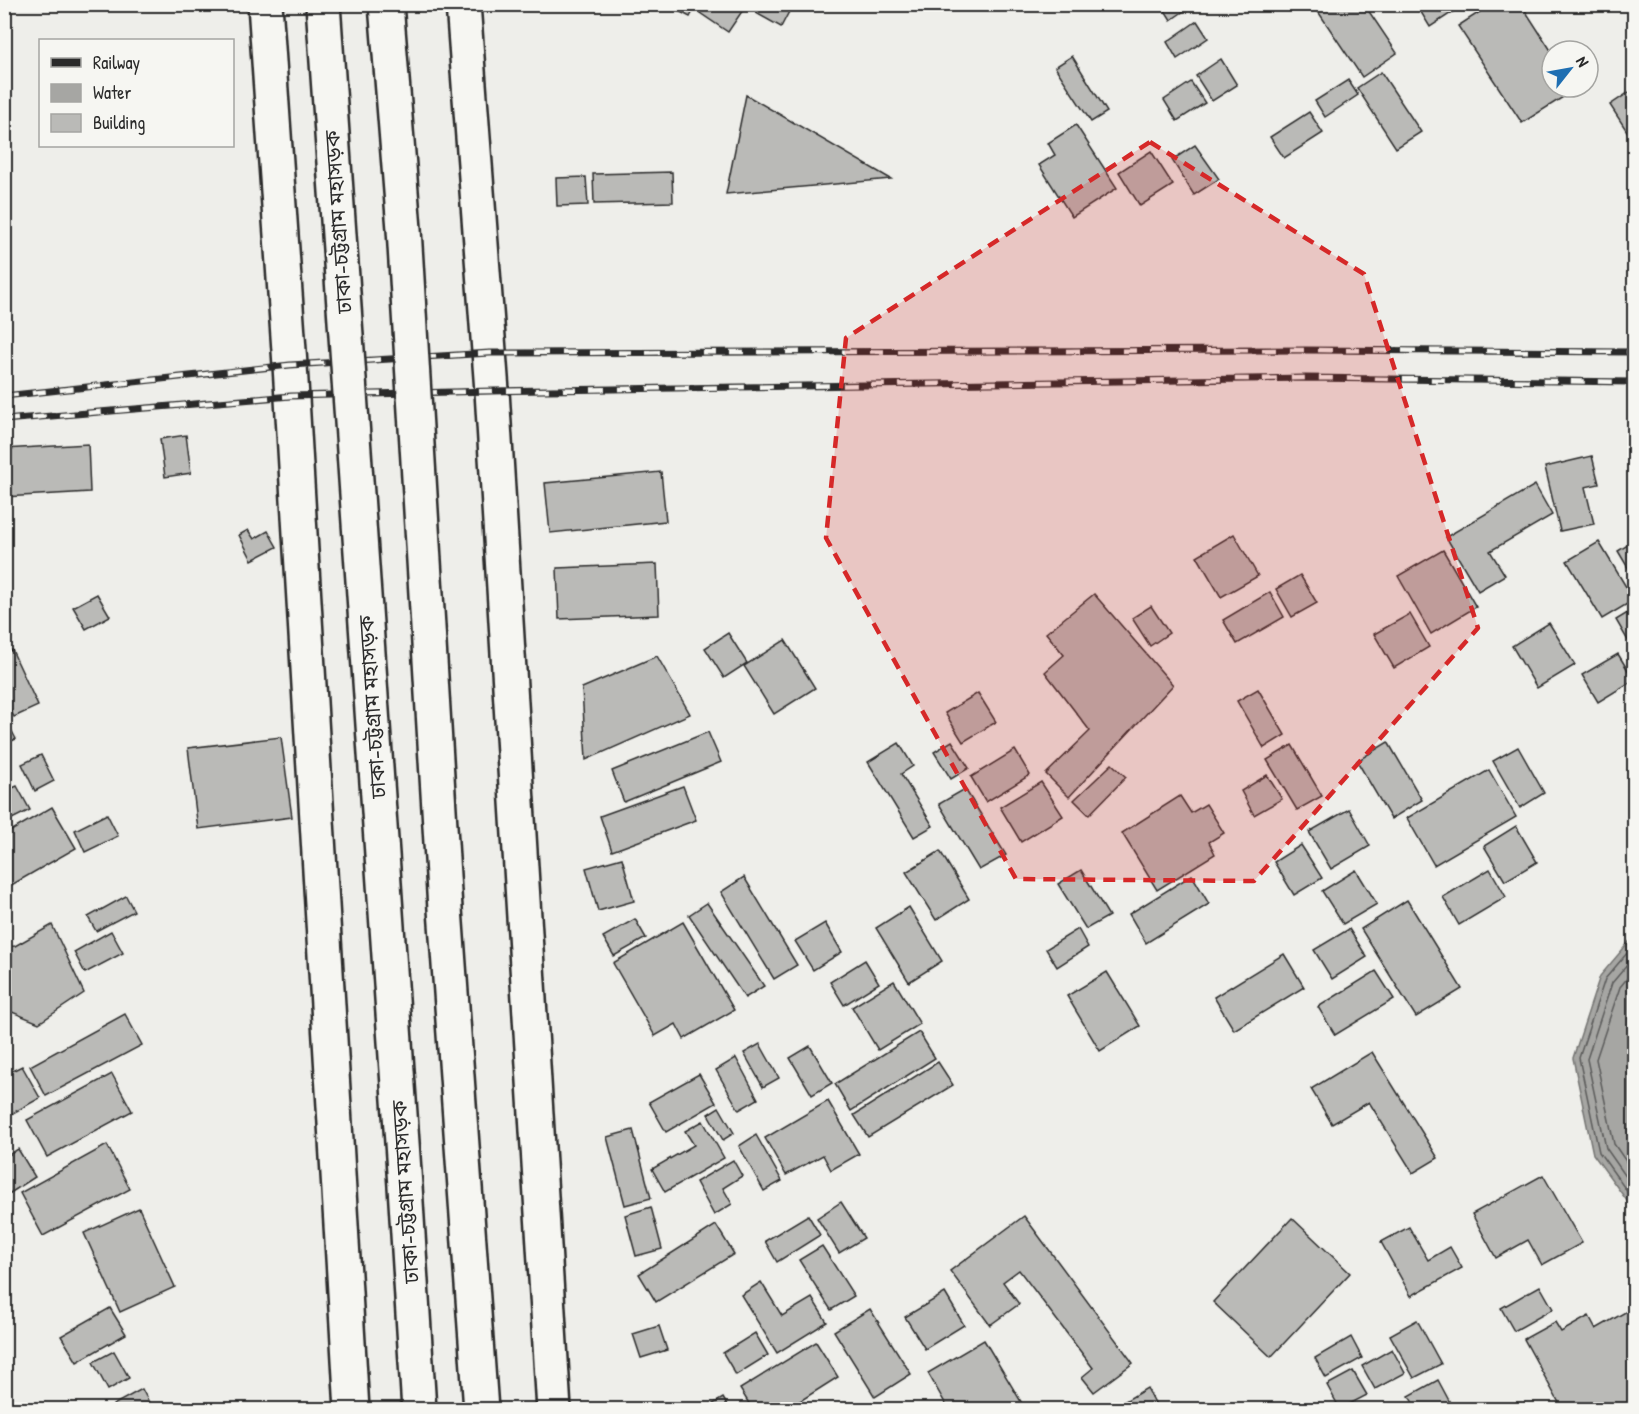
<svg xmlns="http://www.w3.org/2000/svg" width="1639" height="1414" viewBox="0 0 1639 1414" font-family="'Patrick Hand','Noto Sans Bengali',sans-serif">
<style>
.water{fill:#a6a6a3;stroke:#757573;stroke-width:1.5}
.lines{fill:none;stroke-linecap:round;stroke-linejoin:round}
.shore{stroke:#5c5c5b;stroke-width:1.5}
.building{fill:#babab7;stroke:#2b2b2b;stroke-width:1.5}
.trunk-casing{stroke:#2b2b2b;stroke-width:38}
.trunk{stroke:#f6f6f2;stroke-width:33}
.rail-casing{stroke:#2b2b2b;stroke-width:7}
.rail{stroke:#f6f6f2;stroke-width:4.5;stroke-dasharray:14;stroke-linecap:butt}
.trunk-bridge-casing{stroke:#2b2b2b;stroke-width:38;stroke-linecap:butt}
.trunk-bridge{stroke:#f6f6f2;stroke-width:33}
.marked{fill:#d62828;fill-opacity:0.2;stroke:#d62828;stroke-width:4.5;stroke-dasharray:12 8;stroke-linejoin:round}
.labels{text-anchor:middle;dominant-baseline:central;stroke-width:4.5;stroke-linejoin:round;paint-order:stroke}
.street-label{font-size:21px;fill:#2b2b2b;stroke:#f6f6f2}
</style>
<rect width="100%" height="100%" fill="#eeeeea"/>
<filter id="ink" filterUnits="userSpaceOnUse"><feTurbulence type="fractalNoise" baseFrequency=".0167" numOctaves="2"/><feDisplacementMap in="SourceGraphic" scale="12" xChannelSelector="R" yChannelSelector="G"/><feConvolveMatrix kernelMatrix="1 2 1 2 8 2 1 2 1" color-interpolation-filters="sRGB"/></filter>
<g filter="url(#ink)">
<path class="water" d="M1634 936V1208L1633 1209 1593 1154 1573 1058 1600 976Z"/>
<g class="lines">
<g class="shore">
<path d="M1634 945 1605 979 1579 1058 1599 1152 1634 1201"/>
<path d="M1634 957 1612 983 1587 1059 1606 1148 1634 1188"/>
<path d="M1634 970 1620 987 1596 1059 1614 1144 1634 1173"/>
</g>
</g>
<g class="building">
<path d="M665 4H697L690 17Z"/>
<path d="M706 4H747L728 32 700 13Z"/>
<path d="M761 4H793L781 27 756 13Z"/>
<path d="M1161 4H1194L1171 20Z"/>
<path d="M1313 4H1364L1397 53 1362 77Z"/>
<path d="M1416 4H1465L1430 27Z"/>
<path d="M1492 4H1521L1552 52V87H1575L1576 89 1522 123 1458 26Z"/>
<path d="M1197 21 1208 38 1177 59 1167 42Z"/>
<path d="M1072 56 1107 112 1091 122 1055 67Z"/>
<path d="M1221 59 1237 85 1212 101 1196 76Z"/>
<path d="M1381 72 1421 132 1396 148 1357 88Z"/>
<path d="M1348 80 1358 95 1325 117 1315 101Z"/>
<path d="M1191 82 1205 103 1177 121 1164 100Z"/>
<path d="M1634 89V142L1610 105Z"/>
<path d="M746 95 891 179 726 194Z"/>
<path d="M1309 112 1323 133 1284 158 1270 137Z"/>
<path d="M1076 125 1117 188 1072 217 1039 165 1055 155 1048 143Z"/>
<path d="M1195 145 1219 179 1194 195 1172 160Z"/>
<path d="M1151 151 1173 185 1140 206 1119 172Z"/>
<path d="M672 172 673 202 594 204 593 174Z"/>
<path d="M586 177 588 205 557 206 556 178Z"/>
<path d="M186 435 191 473 165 477 160 439Z"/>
<path d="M88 444 90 492 4 497V449Z"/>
<path d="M1592 456 1599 484 1585 487 1594 524 1560 531 1545 467Z"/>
<path d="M661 472 666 521 550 533 545 483Z"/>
<path d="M1535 485 1552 515 1490 551 1505 575 1478 591 1446 537Z"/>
<path d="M248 530 254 539 268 531 277 547 252 560 239 535Z"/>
<path d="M1234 534 1258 576 1221 597 1197 556Z"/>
<path d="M1634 541V578L1618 551Z"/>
<path d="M1599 542 1634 600 1602 619 1567 561Z"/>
<path d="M1443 550 1476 607 1431 634 1398 576Z"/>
<path d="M657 564 659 615 559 619 557 568Z"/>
<path d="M1300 575 1317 603 1292 617 1276 589Z"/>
<path d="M1270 592 1284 617 1237 644 1223 620Z"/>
<path d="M97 594 110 616 86 629 73 607Z"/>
<path d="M1094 594 1173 685 1069 797 1046 774 1090 731 1045 672 1064 655 1046 633Z"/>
<path d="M1151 606 1169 633 1150 646 1132 618Z"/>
<path d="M1634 609V651L1616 620Z"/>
<path d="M1410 614 1429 647 1394 668 1374 634Z"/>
<path d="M1549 623 1575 665 1537 688 1512 646Z"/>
<path d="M728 633 747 663 724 678 705 648Z"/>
<path d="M785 640 815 688 774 714 744 666Z"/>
<path d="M12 650 38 706 14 717 4 698V654Z"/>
<path d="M1618 654 1634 680 1598 702 1582 675Z"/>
<path d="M657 656 690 714 586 760 582 688Z"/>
<path d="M1258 689 1285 735 1264 748 1237 701Z"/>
<path d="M978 693 996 722 963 742 945 713Z"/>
<path d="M4 716 16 739 4 744Z"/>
<path d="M708 732 721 762 624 802 612 771Z"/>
<path d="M281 737 292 817 198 829 188 748Z"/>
<path d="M952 741 969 768 951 779 934 752Z"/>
<path d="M1388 742 1422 800 1391 819 1357 761Z"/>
<path d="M899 743 913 766 901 774 933 826 914 837 868 762Z"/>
<path d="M1292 745 1322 796 1297 810 1267 760Z"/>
<path d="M1518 747 1544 793 1520 808 1493 761Z"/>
<path d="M1015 750 1030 775 986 802 971 777Z"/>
<path d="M41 755 54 781 35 791 22 764Z"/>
<path d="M1112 764 1126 777 1089 815 1074 800Z"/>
<path d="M1489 770 1516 817 1434 865 1407 818Z"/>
<path d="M1267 775 1282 799 1254 815 1241 791Z"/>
<path d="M1041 782 1063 816 1021 842 1000 807Z"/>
<path d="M17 786 30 810 4 823V792Z"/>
<path d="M683 786 696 820 612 851 600 816Z"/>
<path d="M965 789 1006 855 979 870 939 804Z"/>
<path d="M1180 796 1191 813 1206 804 1224 833 1209 842 1215 854 1157 890 1122 833Z"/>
<path d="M52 807 76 848 8 887 4 881V835Z"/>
<path d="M1349 809 1370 846 1331 869 1309 832Z"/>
<path d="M107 814 118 836 85 852 75 830Z"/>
<path d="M1516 826 1537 862 1505 881 1484 846Z"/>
<path d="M1301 845 1322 878 1294 895 1274 862Z"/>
<path d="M940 851 969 899 936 920 906 872Z"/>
<path d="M622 858 634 901 598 911 586 868Z"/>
<path d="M1490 869 1506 897 1459 925 1443 897Z"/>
<path d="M1081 870 1109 916 1086 929 1058 884Z"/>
<path d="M1356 870 1377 904 1343 924 1322 891Z"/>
<path d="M1192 875 1209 904 1146 943 1129 914Z"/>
<path d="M744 877 797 965 774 979 721 892Z"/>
<path d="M126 896 134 911 96 931 88 917Z"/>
<path d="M1407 900 1462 989 1416 1017 1361 929Z"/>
<path d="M707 903 764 986 745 998 689 915Z"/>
<path d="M909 907 942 961 909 982 876 928Z"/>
<path d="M635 919 646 938 614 956 603 937Z"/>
<path d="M683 922 734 1010 684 1039 676 1024 655 1036 613 963Z"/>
<path d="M825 923 842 952 813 970 795 941Z"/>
<path d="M52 925 84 993 39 1023 7 1010 4 1004V947L15 946Z"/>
<path d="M1078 929 1088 947 1057 967 1046 949Z"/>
<path d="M1349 929 1367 957 1332 979 1314 950Z"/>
<path d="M111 931 123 953 85 973 74 952Z"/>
<path d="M1284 954 1304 987 1234 1030 1214 997Z"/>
<path d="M865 960 879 983 844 1005 830 982Z"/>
<path d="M1376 971 1394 999 1335 1035 1318 1007Z"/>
<path d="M1107 972 1140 1026 1100 1051 1067 996Z"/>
<path d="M894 981 920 1024 878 1050 852 1007Z"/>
<path d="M125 1014 142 1045 46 1096 30 1066Z"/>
<path d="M919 1032 935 1058 851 1111 835 1084Z"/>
<path d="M760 1044 779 1078 763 1087 744 1053Z"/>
<path d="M810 1046 832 1083 812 1095 790 1058Z"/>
<path d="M1372 1052 1438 1158 1413 1173 1369 1102 1332 1124 1311 1089Z"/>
<path d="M736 1058 758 1099 739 1110 716 1070Z"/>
<path d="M938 1062 953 1085 868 1137 854 1115Z"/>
<path d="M22 1066 40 1098 4 1118V1075Z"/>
<path d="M112 1074 132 1111 47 1157 27 1120Z"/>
<path d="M699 1074 716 1103 666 1132 649 1102Z"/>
<path d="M828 1101 859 1154 831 1170 823 1155 786 1175 765 1138Z"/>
<path d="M719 1107 734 1133 723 1140 708 1114Z"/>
<path d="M703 1121 724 1158 665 1192 652 1169 694 1145 685 1131Z"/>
<path d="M633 1130 651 1198 625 1205 607 1137Z"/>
<path d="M756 1135 782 1181 764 1191 739 1146Z"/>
<path d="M107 1145 130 1189 43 1236 20 1193Z"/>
<path d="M18 1149 35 1177 4 1197V1158Z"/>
<path d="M733 1160 742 1176 723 1188 732 1204 714 1215 696 1182Z"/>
<path d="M1543 1175 1582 1243 1542 1265 1528 1240 1496 1258 1472 1214Z"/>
<path d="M841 1202 864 1238 839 1253 817 1218Z"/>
<path d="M651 1207 662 1249 636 1256 625 1215Z"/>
<path d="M139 1208 175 1287 120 1312 84 1233Z"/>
<path d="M808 1215 820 1235 777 1262 765 1241Z"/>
<path d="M1024 1216 1133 1363 1094 1392 1082 1377 1093 1368 1019 1270 1003 1282 1019 1304 990 1325 950 1271Z"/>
<path d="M1292 1218 1350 1273 1271 1357 1213 1302Z"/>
<path d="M716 1225 734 1254 656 1302 639 1274Z"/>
<path d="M1409 1227 1428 1260 1450 1247 1462 1268 1411 1296 1381 1242Z"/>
<path d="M822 1246 854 1296 831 1310 799 1260Z"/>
<path d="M761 1282 782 1316 812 1298 827 1322 777 1353 741 1295Z"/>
<path d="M1540 1286 1553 1309 1514 1331 1501 1308Z"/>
<path d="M945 1293 964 1325 925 1349 905 1317Z"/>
<path d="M1634 1307V1404L1625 1410H1563L1524 1339 1555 1322 1561 1332 1589 1316 1596 1329Z"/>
<path d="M110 1308 126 1334 77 1362 61 1336Z"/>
<path d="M870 1309 911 1374 875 1397 834 1331Z"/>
<path d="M1417 1320 1441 1364 1414 1378 1390 1335Z"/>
<path d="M659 1326 667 1350 641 1358 633 1334Z"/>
<path d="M755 1333 768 1355 736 1375 723 1353Z"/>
<path d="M1351 1337 1362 1358 1326 1378 1315 1358Z"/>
<path d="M984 1340 1026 1410H949L928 1373Z"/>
<path d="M816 1342 838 1377 786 1410H753L740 1389Z"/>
<path d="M1392 1349 1405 1373 1375 1389 1362 1366Z"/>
<path d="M114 1351 129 1378 108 1390 93 1362Z"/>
<path d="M1353 1371 1367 1395 1340 1409 1327 1385Z"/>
<path d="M1438 1380 1454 1410H1417L1409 1396Z"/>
<path d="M1147 1388 1159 1410H1110Z"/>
<path d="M142 1389 153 1410H115L113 1405Z"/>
<path d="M723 1398 730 1410H710L708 1407Z"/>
</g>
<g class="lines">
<g class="trunk-casing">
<g id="trunk">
<path d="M265 4 290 365 352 1410"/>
<path d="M463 4 492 391 554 1410"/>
</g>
</g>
<use href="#trunk" class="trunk"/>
<g class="rail-casing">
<g id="rail">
<path d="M4 396 290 365 490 353 1304 350 1634 352"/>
<path d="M4 420 291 396 492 391 1305 378 1634 382"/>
</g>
</g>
<use href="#rail" class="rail"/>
<g class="trunk-bridge-casing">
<g id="trunk-bridge">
<path d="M323 4 405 1186 419 1410"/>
<path d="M386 4 404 229 445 909 481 1410"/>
</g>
</g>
<use href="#trunk-bridge" class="trunk-bridge"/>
</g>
</g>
<path class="marked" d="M1150 142 1364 274 1478 628 1254 881 1016 879 826 538 846 338Z"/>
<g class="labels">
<g class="street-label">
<text transform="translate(338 222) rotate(-94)">ঢাকা-চট্টগ্রাম মহাসড়ক</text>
<text transform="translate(372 707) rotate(-94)">ঢাকা-চট্টগ্রাম মহাসড়ক</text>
<text transform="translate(405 1192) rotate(-94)">ঢাকা-চট্টগ্রাম মহাসড়ক</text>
</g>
</g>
<rect width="1639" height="1414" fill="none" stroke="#f6f6f2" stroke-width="24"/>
<rect x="12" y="12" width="1615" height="1390" fill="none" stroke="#2b2b2b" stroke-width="2" filter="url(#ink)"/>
<rect x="39" y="39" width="195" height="108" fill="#f6f6f2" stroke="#a5a5a2" stroke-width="1.5"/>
<rect x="51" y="58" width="30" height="9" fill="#2b2b2b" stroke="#a5a5a2" stroke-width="1.5"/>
<text x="93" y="69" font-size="18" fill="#2b2b2b">Railway</text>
<rect x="51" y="84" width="30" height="18" fill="#a6a6a3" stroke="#a5a5a2" stroke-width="1.5"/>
<text x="93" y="99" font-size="18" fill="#2b2b2b">Water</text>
<rect x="51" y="114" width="30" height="18" fill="#babab7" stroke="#a5a5a2" stroke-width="1.5"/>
<text x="93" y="129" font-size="18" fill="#2b2b2b">Building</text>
<g transform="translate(1570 69) rotate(59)"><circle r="28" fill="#f6f6f2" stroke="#a5a5a2" stroke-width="1.5"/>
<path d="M0-4.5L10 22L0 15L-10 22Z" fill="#1f6fb2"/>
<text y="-9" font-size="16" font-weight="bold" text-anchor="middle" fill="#2b2b2b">N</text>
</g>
</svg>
